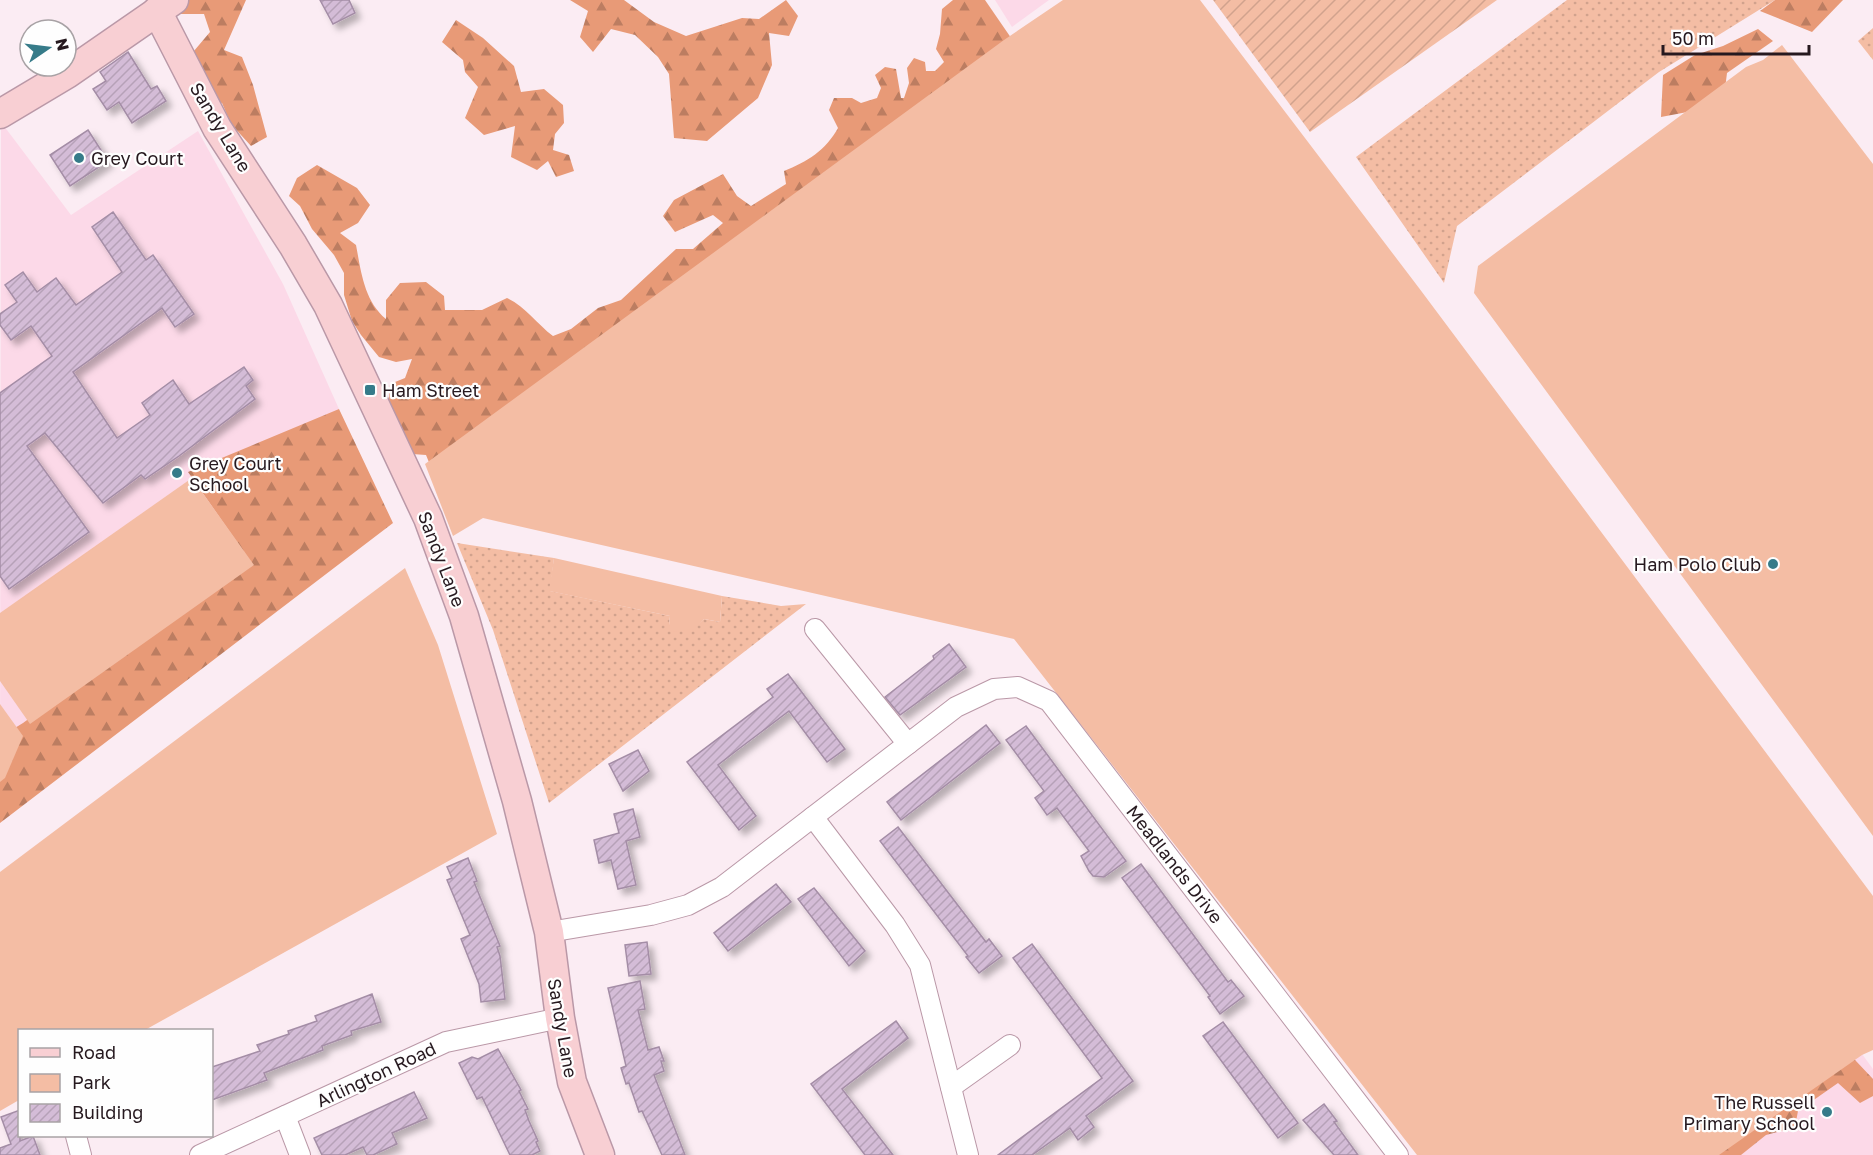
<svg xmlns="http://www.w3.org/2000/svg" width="1873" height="1155" viewBox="0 0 1873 1155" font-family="'Golos Text',sans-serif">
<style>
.built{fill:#fcd9e8}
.grass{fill:url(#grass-dots)}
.forest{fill:url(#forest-firs)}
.park{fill:#f4bda4}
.garden{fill:url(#garden-furrows)}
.building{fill:url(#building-hatch);stroke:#a48da6;stroke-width:1.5;filter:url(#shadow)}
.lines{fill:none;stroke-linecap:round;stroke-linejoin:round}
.street-casing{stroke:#ba98a7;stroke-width:22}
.secondary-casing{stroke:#ba98a7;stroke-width:31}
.street{stroke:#fff;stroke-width:20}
.secondary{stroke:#f8cfd3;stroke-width:28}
.poi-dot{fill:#367b89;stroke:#fefefe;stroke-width:2}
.labels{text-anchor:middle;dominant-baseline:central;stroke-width:4.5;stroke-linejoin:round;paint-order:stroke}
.street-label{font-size:18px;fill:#26191f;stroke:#fefefe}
.poi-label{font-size:18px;fill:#26191f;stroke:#fefefe;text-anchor:start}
</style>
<defs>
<pattern id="grass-dots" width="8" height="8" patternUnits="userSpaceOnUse" patternTransform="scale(1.5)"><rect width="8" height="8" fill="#f4bda4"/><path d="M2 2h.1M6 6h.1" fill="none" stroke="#d1a28d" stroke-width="1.8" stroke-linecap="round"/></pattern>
<pattern id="forest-firs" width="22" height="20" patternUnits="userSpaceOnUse" patternTransform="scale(1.5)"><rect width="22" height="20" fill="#e89a77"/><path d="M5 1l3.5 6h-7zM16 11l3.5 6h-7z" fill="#bc7d61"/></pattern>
<pattern id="garden-furrows" width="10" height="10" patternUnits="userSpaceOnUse" patternTransform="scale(1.5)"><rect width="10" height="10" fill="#f4bda4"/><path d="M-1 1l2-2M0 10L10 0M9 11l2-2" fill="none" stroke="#d1a28d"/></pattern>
<pattern id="building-hatch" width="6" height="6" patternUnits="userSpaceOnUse" patternTransform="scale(1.5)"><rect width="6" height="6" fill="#d4bcd7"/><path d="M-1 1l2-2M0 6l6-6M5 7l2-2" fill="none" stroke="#b6a1b8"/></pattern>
<filter id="shadow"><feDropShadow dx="5.5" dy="5.5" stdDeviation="3" flood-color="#0004"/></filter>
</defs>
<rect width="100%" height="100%" fill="#fbecf3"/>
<g class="built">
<path d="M995 0H1049L1012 27Z"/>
<path d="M1 122 71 215 198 131 283 284 339 409 326 418 0 810Z"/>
<path d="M1862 1054 1873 1069V1155H1719Z"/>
</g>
<g class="grass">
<path d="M1567 0H1775L1659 72 1457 226 1444 283 1356 157Z"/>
<path d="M1873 28V60L1858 41Z"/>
<path d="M457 543 554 558 550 591 670 616 669 625 696 626 704 619 720 622 722 596 781 606 806 604 549 803 493 630Z"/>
</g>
<g class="forest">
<path d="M186 0H246L224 50 242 57 253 85 267 137 251 146 231 124 222 103 209 100 188 58 210 32 204 14H177Z"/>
<path d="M570 0H624L654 22 686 36 742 18 759 19 786 0 798 16 789 36 769 33 772 65 758 98 707 141 674 138 669 74 658 57 635 35 611 29 593 52 580 37 588 11Z"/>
<path d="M953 0H985L1020 51 440 489 426 455 412 454 389 400 390 384 405 378 412 359 396 362 379 357 361 335 352 321 344 295V273L334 255 312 229 300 206 289 196 297 178 317 165 357 188 370 205 358 223 340 233 356 245C361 271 364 301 386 319V300L400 283 426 282 444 296 445 310H482L507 298C525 306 537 324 553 336L571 329 598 308 621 300 676 249H693L723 223 713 215 675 232 663 216 674 200 723 174 737 196 751 206 786 184 784 171C807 162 826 150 838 128L829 110 834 98H852L861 103 877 98 881 88 875 75 885 67 896 69 901 98H904L909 83 907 68 914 58 925 62 926 71H935L944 62 936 49 940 34 942 9Z"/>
<path d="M1775 0H1843L1812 32 1760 11Z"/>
<path d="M456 20 483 38 514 66 521 92 544 89 563 105 564 123 555 134 553 150 569 155 574 171 556 177 548 161 537 170 511 157 515 126 484 135 465 118 478 87 465 72 463 60 442 42Z"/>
<path d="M1758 29 1773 41 1727 73 1725 89 1698 110 1661 117 1663 75 1695 55 1723 46Z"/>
<path d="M339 409 393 523 0 823V737L23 723 248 558 188 472Z"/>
<path d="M1839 1043 1873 1079V1096L1860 1103 1838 1083 1798 1111 1795 1127 1766 1135 1741 1155H1675Z"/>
</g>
<g class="park">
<path d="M1063 0H1200L1419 288 1873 896V1050L1862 1055 1719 1155H1417L1014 639 483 518 453 536 425 464 1004 40Z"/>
<path d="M1782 45 1873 164V836L1474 293 1478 266 1746 67 1763 60Z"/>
<path d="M192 478 254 565 30 724 0 681V613Z"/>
<path d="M554 558 722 596 720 622 704 619 694 629 674 632 669 625 670 616 549 591Z"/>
<path d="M405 568 438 645 497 834 145 1030H20L19 1100 0 1111V872Z"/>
<path d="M0 704 23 736 5 778 0 782Z"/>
</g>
<path class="garden" d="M1213 0H1497L1310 132Z"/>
<g class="building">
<path d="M320 0H349L355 13 333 24Z"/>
<path d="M128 52 151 89 157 86 166 101 132 123 119 102 107 110 93 89 106 81 100 72Z"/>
<path d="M88 130 108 161 70 186 50 155Z"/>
<path d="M113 212 146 260 153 255 194 314 175 327 162 308 73 372 117 438 150 415 142 403 173 380 189 404 244 367 253 380 246 386 255 399 179 456 145 479 141 475 103 503 45 433 27 446 89 532 9 589 0 576V393L52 356 31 326 11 340 0 325V314L17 302 5 285 23 272 37 292 56 278 76 305 122 272 92 227Z"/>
<path d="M949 644 966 667 900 715 885 697 934 659 933 656Z"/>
<path d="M788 674 845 749 827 762 789 711 736 751 718 765 756 816 739 830 687 762 773 697 767 689Z"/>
<path d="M986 725 1000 743 901 820 887 802Z"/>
<path d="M1026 726 1126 861 1104 877 1093 876 1089 871 1081 856 1089 851 1057 808 1047 815 1035 798 1044 791 1006 740Z"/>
<path d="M638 750 649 771 623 791 609 764Z"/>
<path d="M633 809 640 837 626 841 636 885 618 889 611 860 599 863 594 840 619 833 614 814Z"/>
<path d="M898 827 986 942 989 939 1002 956 979 973 966 957 968 956 880 841Z"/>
<path d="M468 858 477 881 474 882 500 946 497 947 500 956 505 999 481 1002 479 984 461 939 470 935 447 880 452 878 447 867Z"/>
<path d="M1141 864 1228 982 1231 980 1244 996 1220 1014 1208 997 1210 996 1122 878Z"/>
<path d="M776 884 791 902 728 951 714 933Z"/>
<path d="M814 888 865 951 849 966 798 899Z"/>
<path d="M647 942 651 974 629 976 625 945Z"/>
<path d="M1032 944 1133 1081 1086 1116 1094 1127 1078 1140 1070 1128 1032 1155H998L1102 1078 1013 958Z"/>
<path d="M640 981 645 1009 638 1010 648 1050 659 1047 664 1061H661L664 1071 654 1075 685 1155H662L642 1111 639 1112 629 1083 626 1084 621 1068 626 1066 608 988Z"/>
<path d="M372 994 381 1022 351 1031 352 1035 322 1046 323 1050 264 1073 267 1080 212 1100V1067L260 1051 257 1045 289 1034 288 1031 317 1021 315 1016Z"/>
<path d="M896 1021 908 1038 842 1089 893 1155H865L811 1084Z"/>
<path d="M1223 1022 1298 1123 1278 1138 1203 1036Z"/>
<path d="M498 1049 521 1090 519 1091 528 1109 525 1110 529 1121 538 1141 536 1142 540 1151 532 1155H510L482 1097 477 1099 459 1063 472 1057 478 1059Z"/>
<path d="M414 1092 427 1118 392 1133 397 1144 373 1155H367L363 1147 345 1155H322L314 1138Z"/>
<path d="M1324 1104 1337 1121 1334 1122 1358 1155H1334L1303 1120Z"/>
<path d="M20 1110V1141L33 1136 40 1155H0V1148L11 1144 1 1117Z"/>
</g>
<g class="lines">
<g class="street-casing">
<g id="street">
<path d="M815 629 908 744"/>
<path d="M813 817 895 925 920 965 968 1155"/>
<path d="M549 932 651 915 688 905 722 887 956 707 994 689 1018 687 1049 701 1398 1155"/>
<path d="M951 1087 1010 1045"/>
<path d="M285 1116 300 1155"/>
<path d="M76 1136 81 1155"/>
<path d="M200 1155 446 1042 560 1018"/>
</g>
</g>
<g class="secondary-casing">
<g id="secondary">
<path d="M157 11 217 128 293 245 328 305 428 518 464 616 517 801 549 932 560 1018 572 1082 600 1155"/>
<path d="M0 114 67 74 174 0"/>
</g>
</g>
<use href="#street" class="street"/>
<use href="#secondary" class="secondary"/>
</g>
<g class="poi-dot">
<circle cx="79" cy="158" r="6"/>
<rect x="364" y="384" width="12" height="12" rx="3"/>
<circle cx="177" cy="473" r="6"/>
<circle cx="1773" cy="564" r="6"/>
<circle cx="1827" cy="1112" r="6"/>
</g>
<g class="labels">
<g class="street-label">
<text transform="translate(221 127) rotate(59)">Sandy Lane</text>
<text transform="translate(442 559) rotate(69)">Sandy Lane</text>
<text transform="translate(1175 864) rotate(52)">Meadlands Drive</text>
<text transform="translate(563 1028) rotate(80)">Sandy Lane</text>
<text transform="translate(376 1074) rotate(-25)">Arlington Road</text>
</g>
<g class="poi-label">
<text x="91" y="158">Grey Court</text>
<text x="382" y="390">Ham Street</text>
<text x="189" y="463">Grey Court<tspan x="189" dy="21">School</tspan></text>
<text x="1761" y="564" text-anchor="end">Ham Polo Club</text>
<text x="1815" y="1102" text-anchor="end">The Russell<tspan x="1815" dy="21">Primary School</tspan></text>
</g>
</g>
<rect x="18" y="1029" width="195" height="108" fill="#fefefe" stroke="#a8a2a5" stroke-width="1.5"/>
<rect x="30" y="1048" width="30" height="9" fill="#f8cfd3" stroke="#a8a2a5" stroke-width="1.5"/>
<text x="72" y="1059" font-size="18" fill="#26191f">Road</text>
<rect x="30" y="1074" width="30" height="18" fill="#f4bda4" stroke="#a8a2a5" stroke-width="1.5"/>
<text x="72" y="1089" font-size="18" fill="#26191f">Park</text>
<rect x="30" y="1104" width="30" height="18" fill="url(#building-hatch)" stroke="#a8a2a5" stroke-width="1.5"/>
<text x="72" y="1119" font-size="18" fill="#26191f">Building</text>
<g transform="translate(48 48) rotate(76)"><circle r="28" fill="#fefefe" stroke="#a8a2a5" stroke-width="1.5"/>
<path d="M0-4.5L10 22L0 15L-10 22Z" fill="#367b89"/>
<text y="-9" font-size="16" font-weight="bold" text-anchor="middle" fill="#26191f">N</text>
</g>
<path d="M1663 45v9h146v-9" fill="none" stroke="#26191f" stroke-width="3"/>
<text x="1672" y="45" font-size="18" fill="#26191f" stroke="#fefefe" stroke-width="4.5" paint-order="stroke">50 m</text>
</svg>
